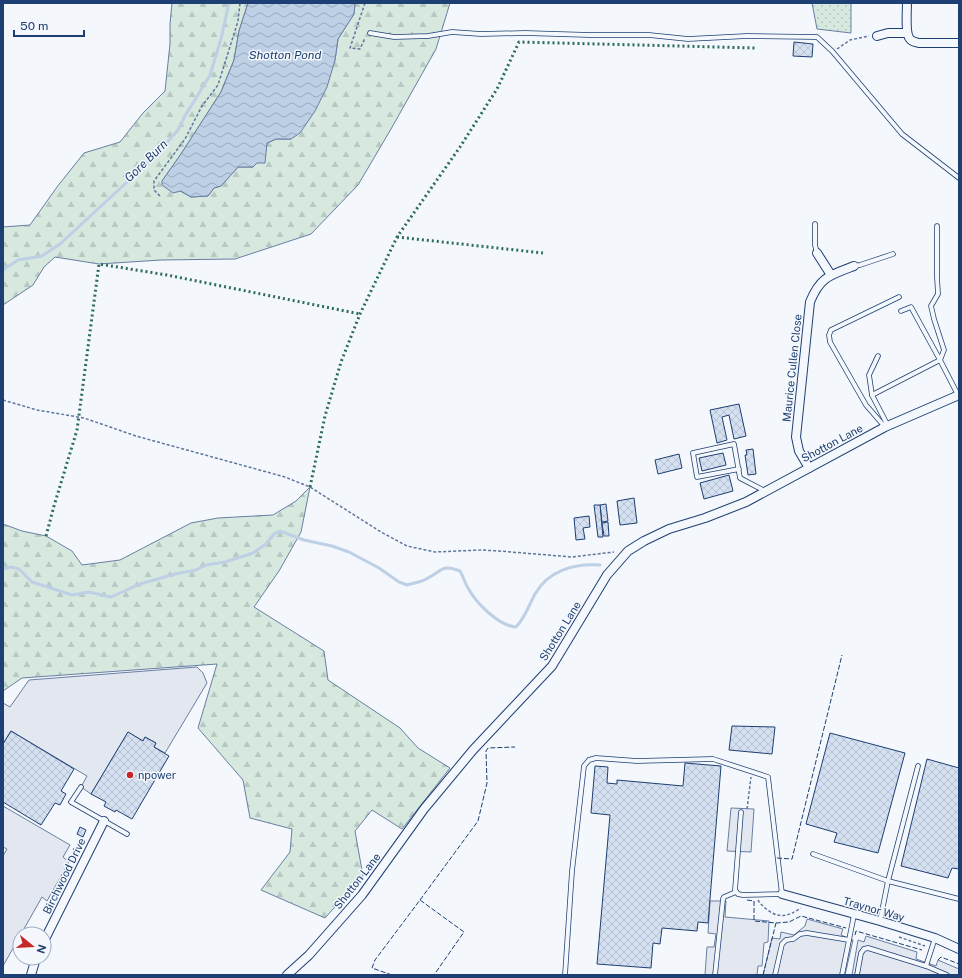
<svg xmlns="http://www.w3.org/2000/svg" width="962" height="978" viewBox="0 0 962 978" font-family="'Public Sans',sans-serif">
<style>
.green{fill:url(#green-dots);stroke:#687fa3}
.forest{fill:url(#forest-firs);stroke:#687fa3}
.parking{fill:#e3e8f0;stroke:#687fa3}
.water{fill:url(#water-waves);stroke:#687fa3}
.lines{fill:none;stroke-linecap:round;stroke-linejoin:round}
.stream{stroke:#bed0e5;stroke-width:3}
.building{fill:url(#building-cross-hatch);stroke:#1d3f73}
.lane-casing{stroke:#1d3f73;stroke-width:5.5}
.street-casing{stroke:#1d3f73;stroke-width:10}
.path{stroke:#5e769c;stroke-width:1.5;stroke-dasharray:3 2;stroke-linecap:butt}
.lane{stroke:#f4f7fb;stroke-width:4}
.street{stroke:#f4f7fb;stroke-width:8}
.hedge{stroke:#2c6c60;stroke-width:3;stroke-dasharray:2 3;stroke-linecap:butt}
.fence{stroke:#1d3f73;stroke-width:1;stroke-dasharray:5 2;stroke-linecap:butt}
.poi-dot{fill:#c62828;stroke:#f4f7fb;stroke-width:1.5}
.labels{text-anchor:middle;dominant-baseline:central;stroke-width:3;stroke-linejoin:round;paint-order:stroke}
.street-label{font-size:11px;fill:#1d3f73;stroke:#f4f7fb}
.poi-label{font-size:11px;fill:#1d3f73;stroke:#f4f7fb;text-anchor:start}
.water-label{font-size:12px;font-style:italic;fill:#1d3f73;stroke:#f4f7fb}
</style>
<defs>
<pattern id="green-dots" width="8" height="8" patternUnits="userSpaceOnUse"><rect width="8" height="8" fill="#d7e8df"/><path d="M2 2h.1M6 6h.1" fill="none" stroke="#b8c8c3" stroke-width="1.8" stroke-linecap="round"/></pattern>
<pattern id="forest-firs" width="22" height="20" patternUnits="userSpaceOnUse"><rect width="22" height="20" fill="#d7e8df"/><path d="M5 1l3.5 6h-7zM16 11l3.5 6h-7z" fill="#b8c8c3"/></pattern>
<pattern id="water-waves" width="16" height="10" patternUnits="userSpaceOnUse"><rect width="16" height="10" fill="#bed0e5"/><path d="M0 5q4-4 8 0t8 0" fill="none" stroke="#9aaabe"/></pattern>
<pattern id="building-cross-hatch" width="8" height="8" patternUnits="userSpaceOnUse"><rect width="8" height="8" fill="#d5e0f0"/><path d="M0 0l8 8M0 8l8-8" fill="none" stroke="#b6c1d1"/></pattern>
</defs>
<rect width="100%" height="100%" fill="#f4f7fb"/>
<path class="green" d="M812 3H851V33L817 29Z"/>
<g class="forest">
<path d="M172 3H248L239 31 234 60 221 92 181 154 162 181 191 197 208 196 214 188 221 186 238 167H253L265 155 267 143 276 139H291L335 60 338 39 354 14 355 3H450L436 49 391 129 358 185 311 234 235 259 161 260 99 264 55 257 44 267 33 285 3 305V227L30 225 57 187 84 153 120 142 143 113 165 91 170 44V24Z"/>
<path d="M310 487 301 532 279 571 254 607 324 651 328 680 400 728 418 748 450 768 402 829 372 810 355 831 363 876 325 918 261 890 290 852 292 829 250 818 243 780 198 728 217 664 22 678 3 691V524L22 531 46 536 72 551 82 565 120 560 191 523 218 518 273 515 296 501Z"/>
</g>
<g class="parking">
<path d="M197 667 203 673 207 683 165 753 154 747 156 743 145 737 143 741 128 732 91 794 81 787 87 776 11 731 3 744V703L10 707 29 680Z"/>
<path d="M3 806 70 845 63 857 69 862 47 901 42 897 3 966V856L7 849 3 847Z"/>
<path d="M731 808 754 809 751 852 727 851Z"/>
<path d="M710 901H726L725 917 769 921 768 942 764 943 762 966H758L757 975H705L707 947H714L716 934 708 933Z"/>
<path d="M807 919 843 929 841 935 853 940 845 975H763L772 938 780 939 781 932 794 935 805 926Z"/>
<path d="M866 936 917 952 916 959 936 966 938 960 959 969V975H852L858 940 864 942Z"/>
</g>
<path class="water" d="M248 3H355L354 14 338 39 335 60 327 87 315 111 300 133 291 139H276L267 143 265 163H257L253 167H238L221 186 214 188 208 196 191 197 181 191 173 193 162 185V181L181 154 221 92 234 60 239 31Z"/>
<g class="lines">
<g class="stream">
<path d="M3 270 18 260 42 256 60 244 152 159 178 130 185 116 210 75 221 39 229 3"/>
<path d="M3 569 11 567 19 569 32 582 72 595 89 592 111 597 140 584 175 574 196 570 206 565 225 562 253 553 266 544 274 534 280 531 304 540 332 546 349 552 379 568 399 582 407 585C414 583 422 582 428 578 443 570 442 564 460 571 463 576 465 583 468 588 476 603 499 626 516 627 525 618 529 605 535 594 548 571 574 563 600 565"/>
</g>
</g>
<g class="building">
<path d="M794 42 813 44 812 57 793 56Z"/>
<path d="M739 404 746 436 734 439 729 415 722 417 727 440 717 443 710 410Z"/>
<path d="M753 449 756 474 748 475 745 455H747L746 450Z"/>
<path d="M723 453 726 465 702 471 699 458Z"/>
<path d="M679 454 682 468 658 474 655 460Z"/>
<path d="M729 475 733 491 704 499 700 483Z"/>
<path d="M634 498 637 523 620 525 617 501Z"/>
<path d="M606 504 608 521 602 522 600 505Z"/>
<path d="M594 505H600L603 537H598Z"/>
<path d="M589 516 590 527 583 528 585 539 576 540 574 518Z"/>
<path d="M608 522 609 536H604L602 523Z"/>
<path d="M732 726 775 727 772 754 729 750Z"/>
<path d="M11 731 74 769 61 791 66 794 60 805 55 803 41 825 3 802V744Z"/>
<path d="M128 732 143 741 145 737 156 743 154 747 169 756 132 819 116 810 115 812 104 806 106 802 91 794Z"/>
<path d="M830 733 905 753 878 853 834 842 837 833 806 824Z"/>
<path d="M927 759 959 768V869L952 868 948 878 901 866Z"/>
<path d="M685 763 721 766 708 923 698 922 697 931 662 928 660 944 653 943 651 968 597 964 610 815 591 813 595 766 608 767 607 783 617 784V780L683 786Z"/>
<path d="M80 827 86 830 83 837 77 834Z"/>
</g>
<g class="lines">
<g class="lane-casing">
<g id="lane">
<path d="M370 33 394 37 428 36 452 32 481 34 525 33 590 35H649L688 39 747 36 817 37 832 51 902 134 959 178"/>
<path d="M815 224V245L817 253"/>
<path d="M937 226V277L938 294 931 306 934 319 944 350 940 360"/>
<path d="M854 266 860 265 893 254"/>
<path d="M901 311 911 307 940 360"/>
<path d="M878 356 869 375 872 395 888 426"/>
<path d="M872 395 940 360 958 395"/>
<path d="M885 427 866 405 830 342 829 335 831 330 899 297"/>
<path d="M739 469 697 477 693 453 734 444 740 478 765 491"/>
<path d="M81 787 71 802 127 834"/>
<path d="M813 854 888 881 959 899"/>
<path d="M880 921 888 881 918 766"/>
<path d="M935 938 926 966 947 975"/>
<path d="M565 975 572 871 584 766 589 760 596 758 637 761 713 759 768 777 782 894 743 895 738 894 735 890 741 812"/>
<path d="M715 975 723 899 724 897 736 892"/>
<path d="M775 975 782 944 786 940 793 939 800 934 807 933 849 940"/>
<path d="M842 975 854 915"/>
<path d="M857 975 861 953 864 949 868 948 926 966"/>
</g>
</g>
<g class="street-casing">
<g id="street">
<path d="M907 3C907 11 905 34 910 39 912 42 916 42 919 43H959"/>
<path d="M877 36 888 33H907"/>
<path d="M817 253 831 275"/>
<path d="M809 468 799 451 796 437 810 302C820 277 830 275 854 266"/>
<path d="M782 894 880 921 935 938 959 949"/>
<path d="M44 941 104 821"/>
<path d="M31 975 36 958"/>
<path d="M287 975 309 955 362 895 424 809 473 750 552 666 607 575 628 551 644 541 669 529 705 518 746 502 885 427 959 395"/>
</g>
</g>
<g class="path">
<path d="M365 3 350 48 360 49 365 38"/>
<path d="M837 49 850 40 869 36"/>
<path d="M160 196 154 190V181L185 139 202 106 218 85 238 21 240 3"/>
<path d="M3 400 37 410 84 418 136 436 285 477 310 487 381 532 407 546 435 552 481 550 499 551 572 557 614 552"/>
<path d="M747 809 751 777"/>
<path d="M758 900C760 904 762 905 765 908 778 919 787 917 801 908"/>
<path d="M899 937 925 946"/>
</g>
<use href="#lane" class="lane"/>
<use href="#street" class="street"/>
<g class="hedge">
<path d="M397 237 543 253"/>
<path d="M310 487 325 416 341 362 360 314 397 237 460 147 497 89 519 42 757 48"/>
<path d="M46 536 54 506 77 430 99 264 167 275 360 314"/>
</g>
<g class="fence">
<path d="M777 858 792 859 842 655"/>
<path d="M420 900 478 821 487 783 486 751 488 748 515 747"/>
<path d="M747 900 754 901V921L776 923 789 922 801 916 846 928"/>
<path d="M855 935 856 931 922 950"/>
<path d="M938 960 941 957 959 964"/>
<path d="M392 975 372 968 375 960 420 900 464 932 434 975"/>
<path d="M763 975 776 923"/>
</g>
</g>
<circle class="poi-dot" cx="130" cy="775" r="4"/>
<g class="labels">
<g class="street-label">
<text transform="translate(792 368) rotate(-84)">Maurice Cullen Close</text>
<text transform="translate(832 443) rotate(-28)">Shotton Lane</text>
<text transform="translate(560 631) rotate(-58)">Shotton Lane</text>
<text transform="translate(64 876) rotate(-64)">Birchwood Drive</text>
<text transform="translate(357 881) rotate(-52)">Shotton Lane</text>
<text transform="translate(874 909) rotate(16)">Traynor Way</text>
</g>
<g class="poi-label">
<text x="138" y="775">npower</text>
</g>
<g class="water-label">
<text x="285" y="55">Shotton Pond</text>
<text transform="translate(146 161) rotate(-44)">Gore Burn</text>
</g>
</g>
<rect width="962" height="978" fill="none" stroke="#1d3f73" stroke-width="8"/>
<g transform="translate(32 946) rotate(108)"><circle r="19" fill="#f4f7fb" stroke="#9eadc5"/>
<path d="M0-3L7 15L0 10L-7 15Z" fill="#c62828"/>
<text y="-6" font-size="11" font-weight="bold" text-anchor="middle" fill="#1d3f73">N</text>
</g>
<path d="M14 30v6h70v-6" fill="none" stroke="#1d3f73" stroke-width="2"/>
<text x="20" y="30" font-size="12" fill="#1d3f73" stroke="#f4f7fb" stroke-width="3" paint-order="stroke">50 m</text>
</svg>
